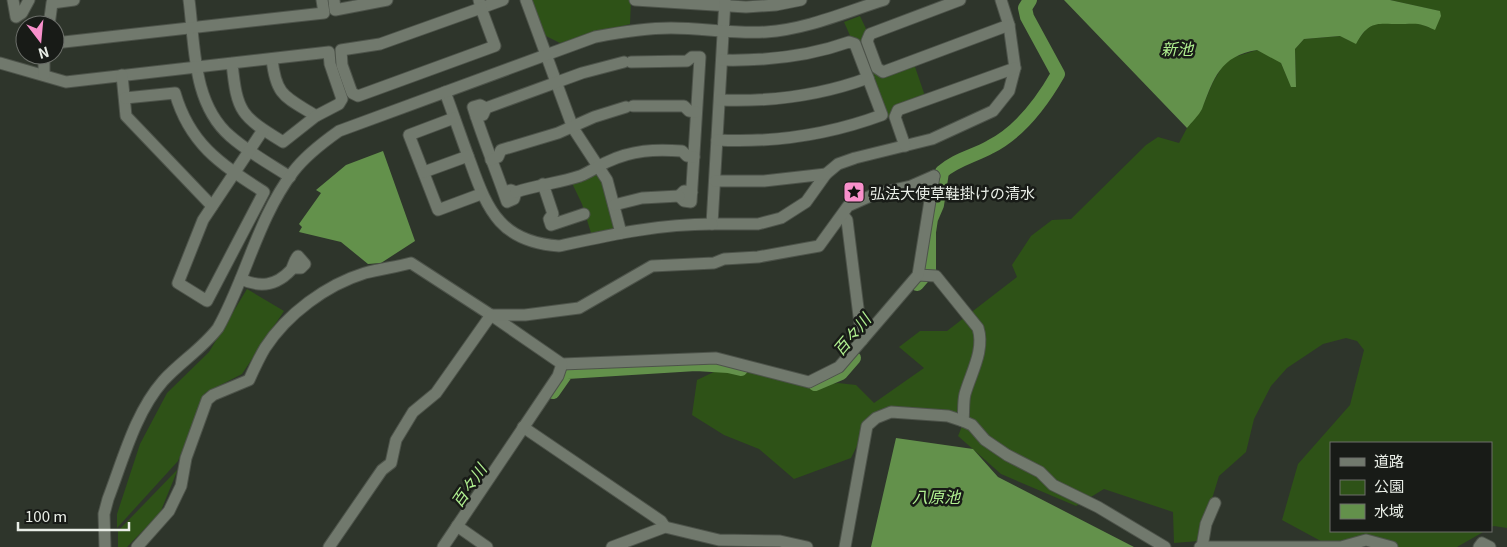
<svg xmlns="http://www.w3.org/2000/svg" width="1507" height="547" viewBox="0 0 1507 547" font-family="Georgia,'Noto Sans JP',serif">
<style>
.green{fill:#2e5217}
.water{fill:#63914b}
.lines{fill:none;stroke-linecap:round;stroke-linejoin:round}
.river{stroke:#63914b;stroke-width:14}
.minor-casing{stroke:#4d534a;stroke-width:13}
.minor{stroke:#71796d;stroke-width:11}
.labels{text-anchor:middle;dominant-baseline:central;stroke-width:5;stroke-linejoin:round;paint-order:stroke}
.poi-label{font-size:15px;fill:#e9eee7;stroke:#181b17;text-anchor:start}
.water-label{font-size:16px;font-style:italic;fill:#b0f090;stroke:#181b17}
</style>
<rect width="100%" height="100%" fill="#2e352b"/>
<g class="green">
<path d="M532 0H631L630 24 560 43 544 35Z"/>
<path d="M1390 0H1507V528L1494 526 1491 527V443H1331V531H1485L1457 547H1388L1346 539 1330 546 1282 520 1298 464 1350 405 1364 350 1357 341 1346 338 1323 344 1287 368 1271 386 1254 419 1246 452 1219 476 1199 541 1174 543 1173 512 1104 489 1076 506 1001 474 958 436 967 414 885 408 872 416 851 458 794 479 759 449 724 435 692 415 697 380 720 369 745 365 808 388 838 383 856 385 874 403 924 368 899 347 920 331H947L1017 277 1012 265 1031 236 1052 220 1071 219 1146 145 1158 137 1179 143 1187 128 1201 110 1213 82 1225 62 1231 58 1257 50 1276 59 1281 63 1291 86 1296 87 1295 49 1304 39 1341 36 1350 41 1360 37 1367 28 1380 22 1406 24 1415 22 1434 29 1441 16 1439 11Z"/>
<path d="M860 16 867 31 875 72 914 64 925 96 891 117H886L844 22Z"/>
<path d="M594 173 601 176 615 225 613 231 592 236 582 204 571 181Z"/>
<path d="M247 289 284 311 242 374 205 393 178 461 117 528V514L140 444 167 393 209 352Z"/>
<path d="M178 469 160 513 127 547H118V531Z"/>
</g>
<g class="water">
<path d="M1064 0H1390L1440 11 1441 16 1435 30C1422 24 1419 23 1405 24 1381 25 1370 17 1356 44L1340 36 1304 39 1295 49 1296 87H1291L1281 63 1257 50C1220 56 1214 78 1202 109 1199 115 1192 122 1187 128Z"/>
<path d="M383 151 415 241 381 263 368 264 341 242 299 232 302 227 299 224 321 193 316 190 346 165Z"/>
<path d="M896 438 973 449 998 477 1134 547H871Z"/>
</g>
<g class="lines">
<g class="river">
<path d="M917 284 929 270V232L931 219 937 205 942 172C955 160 974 156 990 147 1020 132 1042 102 1058 74L1027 17 1025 8 1030 0"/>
<path d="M815 384 841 373 854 358"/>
<path d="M553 392 567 372 696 364 728 366 741 369"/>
</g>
<g class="minor-casing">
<g id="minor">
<path d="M13 0 16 17 22 13 29 0"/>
<path d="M189 0C195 45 192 103 230 136 248 152 270 164 290 177"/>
<path d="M334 0 335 10 387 0"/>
<path d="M479 0 481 8 503 0"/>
<path d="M526 0 573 128 607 180 621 233"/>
<path d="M635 0 746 7 776 5 801 0"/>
<path d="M725 0 712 224H758L781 218 806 202 826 174 838 164 855 158 932 139 993 111 1009 91 1015 68 1009 25 1001 0"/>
<path d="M960 0 870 34 867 41 877 68 883 72 1009 25"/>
<path d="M481 8 495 46 358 96 352 93 342 65 341 50 380 44Z"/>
<path d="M49 25 52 3 74 0"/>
<path d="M55 43 324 13 322 0"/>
<path d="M272 59C276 97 286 97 316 116"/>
<path d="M631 62 687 61 692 57H700L691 202 684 201 679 196 684 191 692 192"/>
<path d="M0 63 66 82 329 52 330 64 342 99 339 104 316 116 283 142C241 116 237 113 232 63"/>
<path d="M44 75V55"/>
<path d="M122 75 126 116 212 206"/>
<path d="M445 92C454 116 462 140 471 164 488 212 502 242 559 246 610 235 659 224 712 224"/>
<path d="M125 98 175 93C190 145 221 164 264 192L207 301 178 283 203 220 263 130"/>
<path d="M720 100C772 102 819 96 868 78"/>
<path d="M633 106H684L689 111 696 112"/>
<path d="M486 108 582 73 624 62"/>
<path d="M476 117 483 115 486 108 480 105 473 107C483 139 496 170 507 202L514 199 516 192 511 190 504 192"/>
<path d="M454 118 409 135 438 210 481 194"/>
<path d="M717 140C775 143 828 135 882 115L855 44 849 42C807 57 766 61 722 60"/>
<path d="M905 146 895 117 898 110 1015 68"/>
<path d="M491 160 498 157 501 150 558 133 594 117 626 107"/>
<path d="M424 172 468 156"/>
<path d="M715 181H764L826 174"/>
<path d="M543 184 553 214 549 219 551 225 584 214"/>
<path d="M516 192C537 185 559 183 580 176 590 172 598 166 607 162 632 150 655 149 682 151L687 156 694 157"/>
<path d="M614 205 642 198 679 196"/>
<path d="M843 215 847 220 862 340"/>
<path d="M918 275 936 276 978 328C985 350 971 373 965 394 963 402 964 413 963 421"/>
<path d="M241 279C260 288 276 286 291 270 294 265 294 260 298 256L305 264 301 268H293"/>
<path d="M523 427 661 521 665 527"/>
<path d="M457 526 487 547"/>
<path d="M105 547 104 514 108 499C123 460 135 413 163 381 180 362 202 349 218 328 246 278 258 218 293 172 305 156 322 143 339 131L595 37C621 32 645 28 671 28 703 28 734 34 766 32 808 29 845 12 884 0"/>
<path d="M137 547 169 511 181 486 186 458 207 400 213 395 249 380C254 369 259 358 265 348 287 314 326 285 365 273 380 269 396 267 411 263L491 315 562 364 716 358 809 382 839 367 918 275 934 176"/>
<path d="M329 547 382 470 391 463 396 440 413 412 436 393 491 315H525L579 308 652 266 714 263 724 259 758 257 819 246 848 206 875 194 911 186 934 176"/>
<path d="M443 547 558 376 562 364"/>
<path d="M612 547 665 527 719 540 780 541 807 547"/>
<path d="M845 547 867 426 876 418 891 412 948 416 963 421 972 425 985 440 1007 455 1040 472 1053 485 1098 507 1165 547"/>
<path d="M1200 547H1341L1366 540 1392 547"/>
<path d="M1202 547 1206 524 1215 503"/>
<path d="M1479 547 1482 543 1490 547"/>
</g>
</g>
<use href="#minor" class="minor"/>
</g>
<defs>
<g id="sight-square" transform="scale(1.125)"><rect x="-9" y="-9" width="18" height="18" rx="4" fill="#f890cb" stroke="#181b17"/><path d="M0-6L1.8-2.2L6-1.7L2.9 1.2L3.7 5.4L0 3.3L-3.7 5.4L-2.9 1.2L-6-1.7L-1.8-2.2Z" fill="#111"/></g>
</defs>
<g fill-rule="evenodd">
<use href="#sight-square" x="854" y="192"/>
</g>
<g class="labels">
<g class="poi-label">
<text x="870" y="192">弘法大使草鞋掛けの清水</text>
</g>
<g class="water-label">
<text x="1177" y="48">新池</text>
<text transform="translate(851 334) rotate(-50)">百々川</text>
<text transform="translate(468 485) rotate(-55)">百々川</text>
<text x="936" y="496">八原池</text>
</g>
</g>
<rect x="1330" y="442" width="162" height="90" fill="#181b17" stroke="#6c6f6a"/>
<rect x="1340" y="458" width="25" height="8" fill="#71796d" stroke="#6c6f6a"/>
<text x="1374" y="467" font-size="15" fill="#e9eee7">道路</text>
<rect x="1340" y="480" width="25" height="15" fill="#2e5217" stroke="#6c6f6a"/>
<text x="1374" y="492" font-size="15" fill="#e9eee7">公園</text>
<rect x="1340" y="504" width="25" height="15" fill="#63914b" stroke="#6c6f6a"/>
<text x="1374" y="517" font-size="15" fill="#e9eee7">水域</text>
<g transform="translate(40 40) rotate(164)"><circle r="24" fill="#181b17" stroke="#6c6f6a"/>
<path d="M0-4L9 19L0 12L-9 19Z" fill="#f890cb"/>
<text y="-8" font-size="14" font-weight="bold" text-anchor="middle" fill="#e9eee7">N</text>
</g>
<path d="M18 522v8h111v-8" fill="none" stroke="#e9eee7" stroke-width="2.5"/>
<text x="25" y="522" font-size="15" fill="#e9eee7" stroke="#181b17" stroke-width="4" paint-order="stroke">100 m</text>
</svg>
